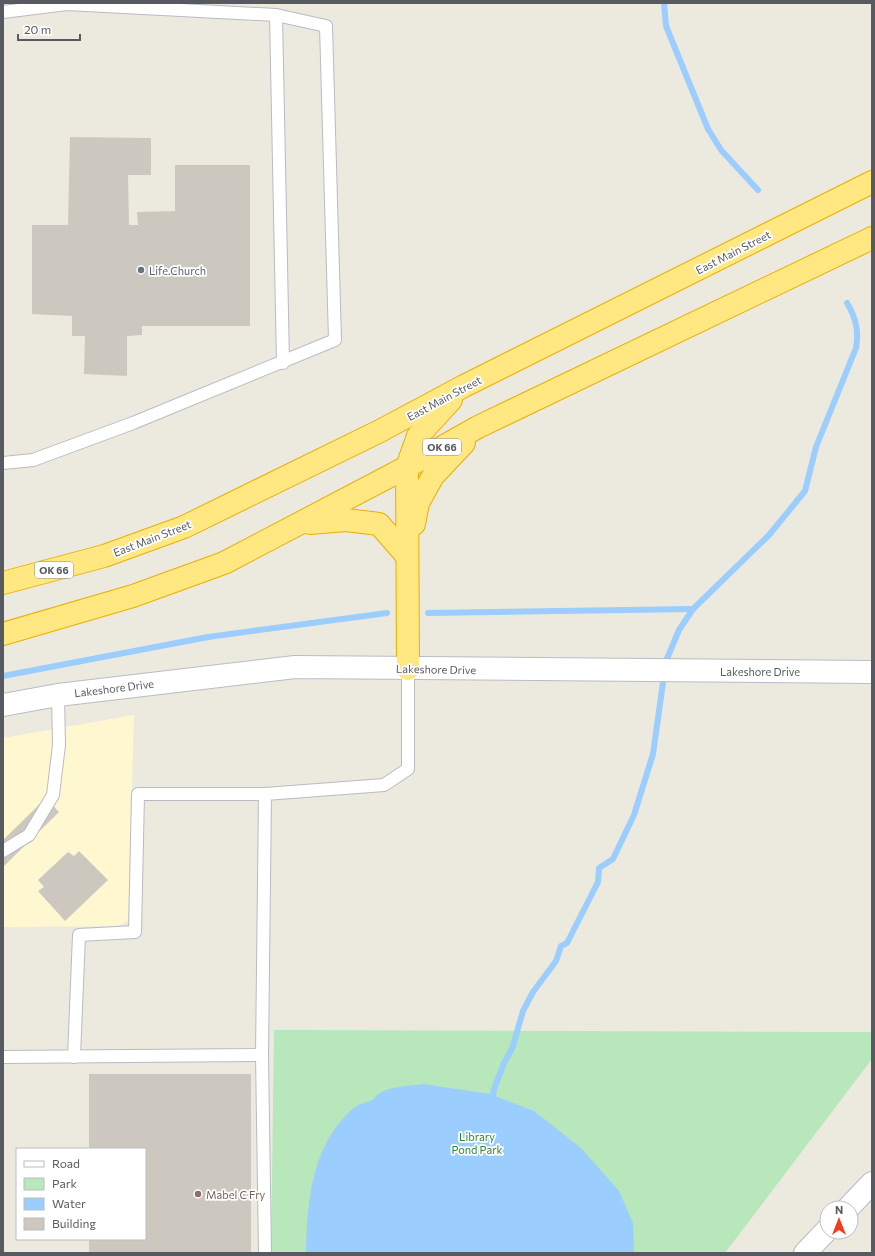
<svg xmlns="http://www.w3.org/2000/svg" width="875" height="1256" viewBox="0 0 875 1256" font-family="Commissioner,sans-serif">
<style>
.commercial{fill:#fff7d0}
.green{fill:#b7e7ba}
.water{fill:#9bcdff}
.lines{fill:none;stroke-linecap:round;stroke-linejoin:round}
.stream{stroke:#9bcdff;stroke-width:6}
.building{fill:#ccc8bf}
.lane-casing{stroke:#b9bbc2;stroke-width:14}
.street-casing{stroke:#b9bbc2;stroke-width:24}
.secondary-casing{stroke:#b9bcc4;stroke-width:24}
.highway-casing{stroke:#eaaf00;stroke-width:24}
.lane{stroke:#fff;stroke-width:12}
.street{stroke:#fff;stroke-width:22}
.secondary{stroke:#fff;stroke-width:22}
.highway{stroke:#ffe782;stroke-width:22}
.worship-dot{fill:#6b7280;stroke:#fff;stroke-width:1.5}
.education-dot{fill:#8d6e63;stroke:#fff;stroke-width:1.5}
.labels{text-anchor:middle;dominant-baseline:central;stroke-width:3.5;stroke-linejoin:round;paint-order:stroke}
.shield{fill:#fff;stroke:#898c90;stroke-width:1}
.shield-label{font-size:10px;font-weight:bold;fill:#575b61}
.street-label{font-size:11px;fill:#575b61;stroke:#fff}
.worship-label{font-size:11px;fill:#5b616d;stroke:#fff;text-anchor:start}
.park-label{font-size:11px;fill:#2d8336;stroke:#fff}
.education-label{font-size:11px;fill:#785e54;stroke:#fff;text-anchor:start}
</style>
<rect width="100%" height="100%" fill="#eceade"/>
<path class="commercial" d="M134 715 128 921 118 926 3 927V738Z"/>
<path class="green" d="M274 1030 872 1032V1059L725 1253H271Z"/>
<path class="water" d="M423 1084 490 1094 534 1111 581 1148 619 1191 633 1223 634 1253H306C307 1201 312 1142 355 1107 360 1103 367 1103 372 1100 375 1099 376 1095 378 1094 391 1086 409 1086 423 1084Z"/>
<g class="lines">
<g class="stream">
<path d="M664 3 666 26 708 129 721 150 758 190"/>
<path d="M428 613 693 609"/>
<path d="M3 676 208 637 387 613"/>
<path d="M492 1103 494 1089 504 1063 512 1049 523 1011 533 992 556 961 561 946 567 943 598 882 599 868 613 859 634 815 653 754 666 661 679 630 693 609 769 535 805 491 816 447 856 348C859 331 856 318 847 303"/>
</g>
</g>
<g class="building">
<path d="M70 137 151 138V175H128L129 225H138L137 212 175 211V165H250V326H142V335L127 336V376L84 374 85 336H72V316L32 314V225H68Z"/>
<path d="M46 798 59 812 3 867V840Z"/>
<path d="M79 851 108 880 65 921 38 891 44 887 38 880 68 852 74 856Z"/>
<path d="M89 1074H251V1253H89V1239H145V1149H89Z"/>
</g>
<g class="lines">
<g class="lane-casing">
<g id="lane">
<path d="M3 12 67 4 276 15 326 26 335 340 133 423 33 460 3 463"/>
<path d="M276 15 283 363"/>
<path d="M3 851 29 835 53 795 59 745 58 695"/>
<path d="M262 1055 265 1253"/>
<path d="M3 1057 262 1055 265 794 384 785 408 769V669"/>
<path d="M74 1057 79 935 135 932 138 794H265"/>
</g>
</g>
<g class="street-casing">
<g id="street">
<path d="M848 1208 872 1183"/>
<path d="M805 1253 827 1230"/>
</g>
</g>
<g class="secondary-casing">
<path id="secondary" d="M3 705 58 695 295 667 872 672"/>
</g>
<g class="highway-casing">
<g id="highway">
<path d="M310 523 346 520 379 524 407 556"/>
<path d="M414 524 418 503 433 476 464 443"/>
<path d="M3 583 104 556 184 527 380 431 464 386 872 182"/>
<path d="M3 634 133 596 224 563 407 467 478 427 872 238"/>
<path d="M408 669 407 467 418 436 451 400"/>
</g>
</g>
<use href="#lane" class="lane"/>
<use href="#street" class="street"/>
<use href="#secondary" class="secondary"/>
<use href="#highway" class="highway"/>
</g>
<circle class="worship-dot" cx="141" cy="270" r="4"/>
<circle class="education-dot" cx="198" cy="1194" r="4"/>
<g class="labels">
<g class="shield">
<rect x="423" y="439" width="38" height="16" rx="3"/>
<rect x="35" y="562" width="38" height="16" rx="3"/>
</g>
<g class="shield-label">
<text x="442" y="447">OK 66</text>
<text x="54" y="570">OK 66</text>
</g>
<g class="street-label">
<text transform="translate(733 252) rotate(-27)">East Main Street</text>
<text transform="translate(444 398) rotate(-28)">East Main Street</text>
<text transform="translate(152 538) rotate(-21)">East Main Street</text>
<text transform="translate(436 669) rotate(1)">Lakeshore Drive</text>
<text x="760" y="671">Lakeshore Drive</text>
<text transform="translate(114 688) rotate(-7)">Lakeshore Drive</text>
</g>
<g class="worship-label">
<text x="149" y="270">Life.Church</text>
</g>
<g class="park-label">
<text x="477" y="1136">Library<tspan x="477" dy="13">Pond Park</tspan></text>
</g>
<g class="education-label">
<text x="206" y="1194">Mabel C Fry</text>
</g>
</g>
<rect width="875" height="1256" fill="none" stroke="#575b61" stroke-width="8"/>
<rect x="16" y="1148" width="130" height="92" fill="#ffffff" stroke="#bcbdc0"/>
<rect x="24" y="1161" width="20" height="6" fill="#ffffff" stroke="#bcbdc0"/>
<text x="52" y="1168" font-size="12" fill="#575b61">Road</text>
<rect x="24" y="1178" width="20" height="12" fill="#b7e7ba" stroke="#bcbdc0"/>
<text x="52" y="1188" font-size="12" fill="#575b61">Park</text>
<rect x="24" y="1198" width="20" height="12" fill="#9bcdff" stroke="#bcbdc0"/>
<text x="52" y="1208" font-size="12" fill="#575b61">Water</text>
<rect x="24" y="1218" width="20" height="12" fill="#ccc8bf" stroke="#bcbdc0"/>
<text x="52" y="1228" font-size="12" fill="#575b61">Building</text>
<g transform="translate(839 1220)"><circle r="19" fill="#ffffff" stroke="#bcbdc0"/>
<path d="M0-3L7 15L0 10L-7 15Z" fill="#f73819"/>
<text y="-6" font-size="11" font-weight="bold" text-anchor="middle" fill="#575b61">N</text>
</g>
<path d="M18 34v6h62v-6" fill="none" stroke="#575b61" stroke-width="2"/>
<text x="24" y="34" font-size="12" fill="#575b61" stroke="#ffffff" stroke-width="3" paint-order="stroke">20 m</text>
</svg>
